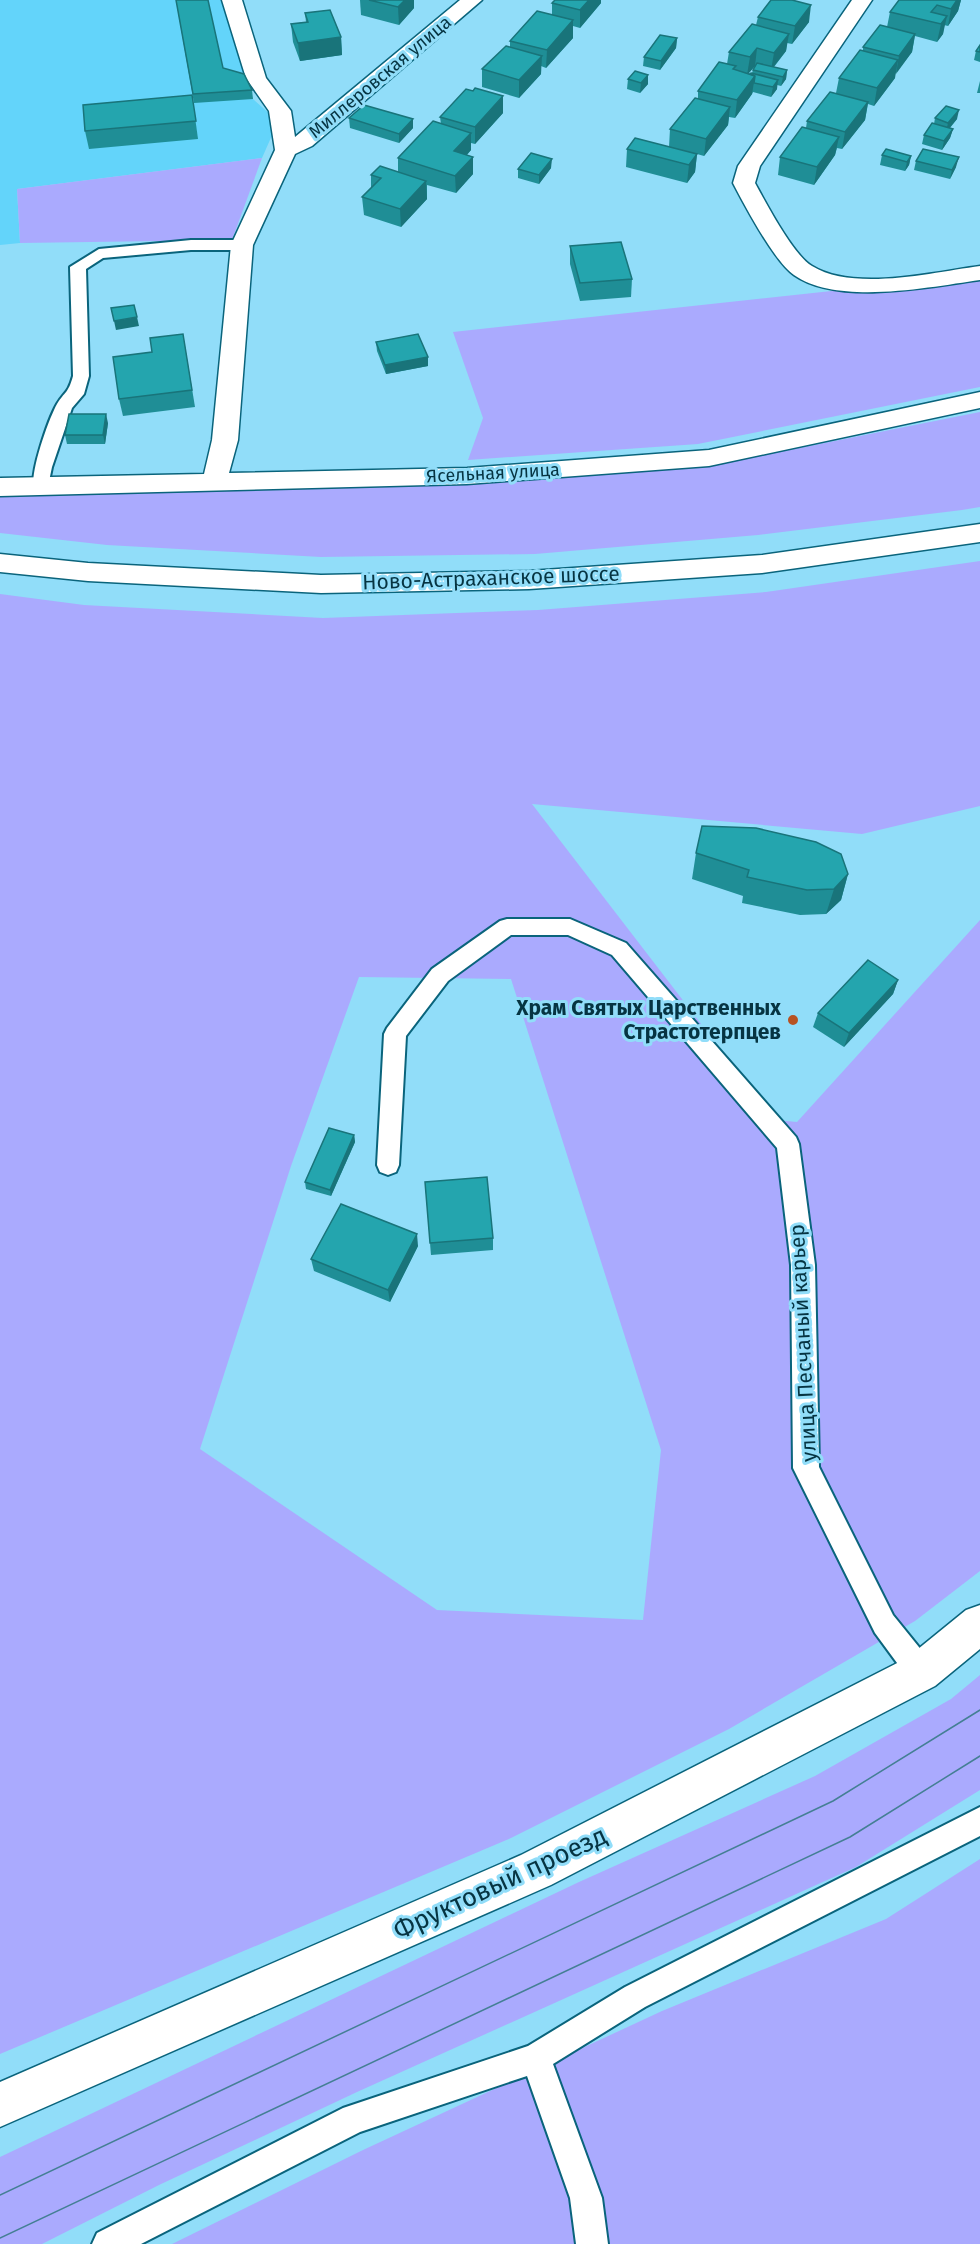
<svg xmlns="http://www.w3.org/2000/svg" width="980" height="2244" viewBox="0 0 980 2244" font-family="'Fira Sans',sans-serif">
<style>
.built{fill:#63d4fa}
.green{fill:#aaaafe;fill-rule:evenodd}
.lines{fill:none;stroke-linecap:round;stroke-linejoin:round}
.lane-casing{stroke:#0a647c;stroke-width:4}
.street-casing{stroke:#0a647c;stroke-width:3}
.secondary-casing{stroke:#0a647c;stroke-width:3}
.primary-casing{stroke:#0a647c;stroke-width:3}
.lane{fill:#fff;fill-rule:evenodd}
.street{fill:#fff;fill-rule:evenodd}
.secondary{fill:#fff;fill-rule:evenodd}
.primary{fill:#fff;fill-rule:evenodd}
.tram{stroke:#447f94;stroke-width:1.5}
.wall{fill:#1f8e96;fill-rule:evenodd}
.shaded-wall{fill:#19747a}
.building{fill:#24a5ae;stroke:#19747a;stroke-width:1.5}
.poi-dot{fill:#b75222;stroke:#91ddf9;stroke-width:2}
.labels{text-anchor:middle;dominant-baseline:central;stroke-width:6;stroke-linejoin:round;paint-order:stroke}
.far-street-label{font-size:18px;fill:#063442;stroke:#91ddf9}
.street-label{font-size:21px;fill:#063442;stroke:#91ddf9}
.poi-label{font-size:21px;font-weight:bold;fill:#063442;stroke:#91ddf9;text-anchor:end}
.near-street-label{font-size:26px;fill:#063442;stroke:#91ddf9}
</style>
<rect width="100%" height="100%" fill="#91ddf9"/>
<path class="built" d="M0 0H224L246 83 253 99 271 115 273 133 262 158 17 189 20 243 0 245Z"/>
<g class="green">
<path d="M262 158 232 240 20 243 17 189Z"/>
<path d="M980 275V387L698 444 468 460 483 418 453 332Z"/>
<path d="M980 412V507L962 510 758 535 535 554 321 557 107 545 0 533V495L465 485 710 466Z"/>
<path d="M980 561V806L862 834 532 804 775 1120 797 1122 980 920V1571L915 1621 729 1729 511 1838 0 2054V594L84 605 323 618 538 610 766 592ZM359 977 511 979 661 1450 643 1620 437 1610 200 1449 291 1166Z"/>
<path d="M980 1675V1790L856 1867 357 2092 159 2185 42 2244H0V2157L579 1882 815 1776 951 1699Z"/>
<path d="M980 1859V2244H172L363 2150 662 2011 886 1919Z"/>
</g>
<g class="lines">
<g class="lane-casing">
<g id="lane">
<path d="M191 240H242L250 245 242 250H191L103 258 86 269 89 376 84 394 72 408 52 467 47 491H35C27 479 49 418 57 404 65 391 68 394 73 376L70 267 99 249Z"/>
<path d="M507 919H570L626 943 796 1137 799 1144 815 1265 819 1467 893 1615 931 1662 934 1672 931 1682 921 1685 911 1682 875 1633 793 1468 791 1265 777 1148 612 955 568 935H511L448 981 406 1036 399 1165 396 1172 388 1175 380 1172 377 1165 384 1034 387 1028 432 969 500 921Z"/>
<path d="M980 1807V1836L645 2007 553 2064 602 2198 608 2244H576L570 2198 527 2076 360 2132 141 2244H92L97 2233 343 2108 528 2046 625 1987Z"/>
</g>
</g>
<g class="street-casing">
<g id="street">
<path d="M222 0H242L266 78 291 111 295 137 460 0H482L312 146 295 154 253 245 238 440 229 473 467 468 709 450 980 392V408L709 466 467 484 0 496V478L204 474 212 440 231 245 275 150 269 111 246 78Z"/>
<path d="M852 0H872L760 166 755 183C766 203 793 255 812 266 854 292 934 272 980 266V280C930 287 838 306 794 275 774 261 745 206 733 183L738 166Z"/>
</g>
</g>
<g class="secondary-casing">
<path id="secondary" d="M980 1605V1649L935 1686 551 1885 0 2127V2082L521 1855 907 1658 966 1610Z"/>
</g>
<g class="primary-casing">
<path id="primary" d="M980 524V542L762 573 529 589 321 593 88 581 0 572V554L88 563 321 575 529 571 762 555Z"/>
</g>
<use href="#lane" class="lane"/>
<use href="#street" class="street"/>
<use href="#secondary" class="secondary"/>
<use href="#primary" class="primary"/>
<g class="tram">
<path d="M0 2195 833 1801 980 1710"/>
<path d="M0 2238 850 1837 980 1756"/>
</g>
</g>
<g class="wall">
<path d="M176 0 223 68 252 90 253 99 194 103Z"/>
<path d="M360 0H414V8L399 25 361 15Z"/>
<path d="M961 0 958 11 948 26 944 25 943 34 937 42 915 36 912 52 895 74V78L874 106 868 104 865 120 842 149 837 148 835 155 814 185 778 175 780 157 806 128 807 121 836 93 839 78 863 51V47L887 27 890 12Z"/>
<path d="M552 3H601L580 28 573 26V38L546 68 541 66V74L519 98 482 87V69L510 47V41L552 15Z"/>
<path d="M305 13 341 37 342 55 300 61 293 42 291 24 306 22Z"/>
<path d="M758 17 809 22 792 44 787 43 786 51 774 67 787 70 786 79 781 86 777 85V89L771 97 753 92 752 94 735 118 729 117 728 125 704 156 697 154 695 172 687 183 626 167 627 149 669 147 670 129 698 98V91L727 64 729 52 756 25ZM755 66 753 70 752 73 748 74Z"/>
<path d="M677 38 676 48 660 70 643 66 644 57Z"/>
<path d="M980 45V62L974 60 976 51Z"/>
<path d="M648 75V84L640 93 627 89 628 79Z"/>
<path d="M980 81V93H977Z"/>
<path d="M192 95 198 139 89 149 85 131Z"/>
<path d="M503 113 475 144 471 143V150L467 155 473 157V174L456 193 427 185V199L401 227 364 215 362 197 371 188V175L398 172V158L441 124 440 117Z"/>
<path d="M349 118 413 128 399 143 350 128Z"/>
<path d="M935 118 957 119 950 128 953 129 950 138 942 150 922 144 924 135 934 124Z"/>
<path d="M882 155 911 156 909 165 905 171 880 165Z"/>
<path d="M916 161 956 167 950 179 914 170Z"/>
<path d="M551 168 539 184 518 178V169Z"/>
<path d="M570 246 632 279 631 297 580 301 570 264Z"/>
<path d="M183 334 195 407 123 416 119 399Z"/>
<path d="M376 342 428 357V366L386 374 377 351Z"/>
<path d="M108 423 105 444H67L65 435Z"/>
<path d="M696 853 848 874 841 900 826 914 800 915 742 903 743 896 692 879Z"/>
<path d="M898 980 893 994 844 1047 813 1027 818 1013Z"/>
<path d="M354 1135 355 1142 331 1196 306 1189 305 1182Z"/>
<path d="M425 1182 493 1238V1250L431 1255Z"/>
<path d="M418 1246 390 1302 314 1271 311 1259Z"/>
</g>
<g class="shaded-wall">
<path d="M403 0H414V8L399 25 398 7Z"/>
<path d="M589 0H601V3L580 28V10Z"/>
<path d="M957 0H961L958 11 948 26 951 9Z"/>
<path d="M811 5 809 22 792 44 795 26Z"/>
<path d="M947 16 943 34 937 42 941 24Z"/>
<path d="M573 20V38L546 68 547 50Z"/>
<path d="M789 34 786 51 771 70 774 53Z"/>
<path d="M915 34 912 52 896 74 899 56Z"/>
<path d="M341 37 342 55 300 61 298 43Z"/>
<path d="M677 38 676 48 660 70 661 61Z"/>
<path d="M757 48 755 66 747 75 750 57Z"/>
<path d="M542 56 541 74 519 98V80Z"/>
<path d="M898 60 895 78 874 106 877 88Z"/>
<path d="M787 70 786 79 781 86 783 77Z"/>
<path d="M648 75V84L640 93 641 83Z"/>
<path d="M755 76 752 94 735 118 737 100Z"/>
<path d="M778 80 777 89 771 97 773 87Z"/>
<path d="M503 96V113L475 144V127Z"/>
<path d="M868 102 865 120 842 149 845 132Z"/>
<path d="M730 107 728 125 704 156 706 139Z"/>
<path d="M959 110 957 119 946 132 948 123Z"/>
<path d="M413 119V128L399 143V134Z"/>
<path d="M953 129 950 138 942 150 944 141Z"/>
<path d="M471 133V150L454 168V151Z"/>
<path d="M839 137 835 155 814 185 817 167Z"/>
<path d="M697 154 695 172 687 183 689 165Z"/>
<path d="M911 156 909 165 905 171 907 162Z"/>
<path d="M473 157V174L456 193 455 176Z"/>
<path d="M959 157 956 167 950 179 952 170Z"/>
<path d="M552 159 551 168 539 184V175Z"/>
<path d="M426 181 427 199 401 227 400 209Z"/>
<path d="M137 317 139 326 116 330 114 321Z"/>
<path d="M428 357V366L386 374 385 365Z"/>
<path d="M106 414 108 423 105 444 103 435Z"/>
<path d="M848 874 841 900 826 914 834 889Z"/>
<path d="M898 980 893 994 844 1047 849 1033Z"/>
<path d="M354 1135 355 1142 331 1196 330 1190Z"/>
<path d="M417 1234 418 1246 390 1302 388 1290Z"/>
</g>
<g class="building">
<path d="M176 0H208L223 68 244 74 252 90 193 94Z"/>
<path d="M369 0H405L398 7Z"/>
<path d="M555 0H589L580 10 552 3Z"/>
<path d="M771 0H792L811 5 795 26 758 17Z"/>
<path d="M899 0H957L951 9 937 5 931 12 947 16 941 24 890 12Z"/>
<path d="M330 10 341 37 298 43 291 24 308 22 305 13Z"/>
<path d="M537 11 573 20 547 50 510 41Z"/>
<path d="M752 24 789 34 774 53 757 48 750 57 729 52Z"/>
<path d="M880 25 915 34 899 56 863 47Z"/>
<path d="M660 35 677 38 661 61 644 57Z"/>
<path d="M980 45V52L976 51Z"/>
<path d="M506 46 542 56 519 80 482 69Z"/>
<path d="M860 50 898 60 877 88 839 78Z"/>
<path d="M719 62 736 66 733 69 755 76 737 100 698 91Z"/>
<path d="M757 63 787 70 783 77 753 70Z"/>
<path d="M635 71 648 75 641 83 628 79Z"/>
<path d="M751 73 778 80 773 87 754 83 755 76 750 74Z"/>
<path d="M475 88 503 96 475 127 440 117 466 89 473 91Z"/>
<path d="M830 92 868 102 845 132 807 121Z"/>
<path d="M192 95 196 121 85 131 83 105Z"/>
<path d="M695 98 730 107 706 139 670 129Z"/>
<path d="M364 105 413 119 399 134 349 118Z"/>
<path d="M946 106 959 110 948 123 935 118Z"/>
<path d="M433 121 471 133 454 151 473 157 455 176 398 158Z"/>
<path d="M932 123 953 129 944 141 924 135Z"/>
<path d="M802 127 839 137 817 167 780 157Z"/>
<path d="M635 138 697 154 689 165 627 149Z"/>
<path d="M886 149 911 156 907 162 882 155Z"/>
<path d="M923 149 959 157 952 170 916 161Z"/>
<path d="M531 153 552 159 539 175 518 169Z"/>
<path d="M380 166 426 181 400 209 362 197 381 178 371 175Z"/>
<path d="M621 242 632 279 580 283 570 246Z"/>
<path d="M134 305 137 317 114 321 111 308Z"/>
<path d="M183 334 192 390 119 399 113 357 152 352 150 338Z"/>
<path d="M418 334 428 357 385 365 376 342Z"/>
<path d="M69 414H106L103 435H65Z"/>
<path d="M702 826 756 828 816 842 841 854 848 874 834 889 807 890 747 877 749 870 696 853Z"/>
<path d="M868 960 898 980 849 1033 818 1013Z"/>
<path d="M329 1128 354 1135 330 1190 305 1182Z"/>
<path d="M487 1177 493 1238 430 1243 425 1182Z"/>
<path d="M341 1204 417 1234 388 1290 311 1259Z"/>
</g>
<circle class="poi-dot" cx="793" cy="1020" r="6"/>
<g class="labels">
<g class="far-street-label">
<text transform="translate(380 77) rotate(-40)">Миллеровская улица</text>
<text transform="translate(493 473) rotate(-3)">Ясельная улица</text>
</g>
<g class="street-label">
<text transform="translate(491 578) rotate(-2)">Ново-Астраханское шоссе</text>
<text transform="translate(803 1343) rotate(-93)">улица Песчаный карьер</text>
</g>
<g class="poi-label">
<text x="781" y="1008">Храм Святых Царственных<tspan x="781" dy="24">Страстотерпцев</tspan></text>
</g>
<g class="near-street-label">
<text transform="translate(500 1883) rotate(-25)">Фруктовый проезд</text>
</g>
</g>
</svg>
